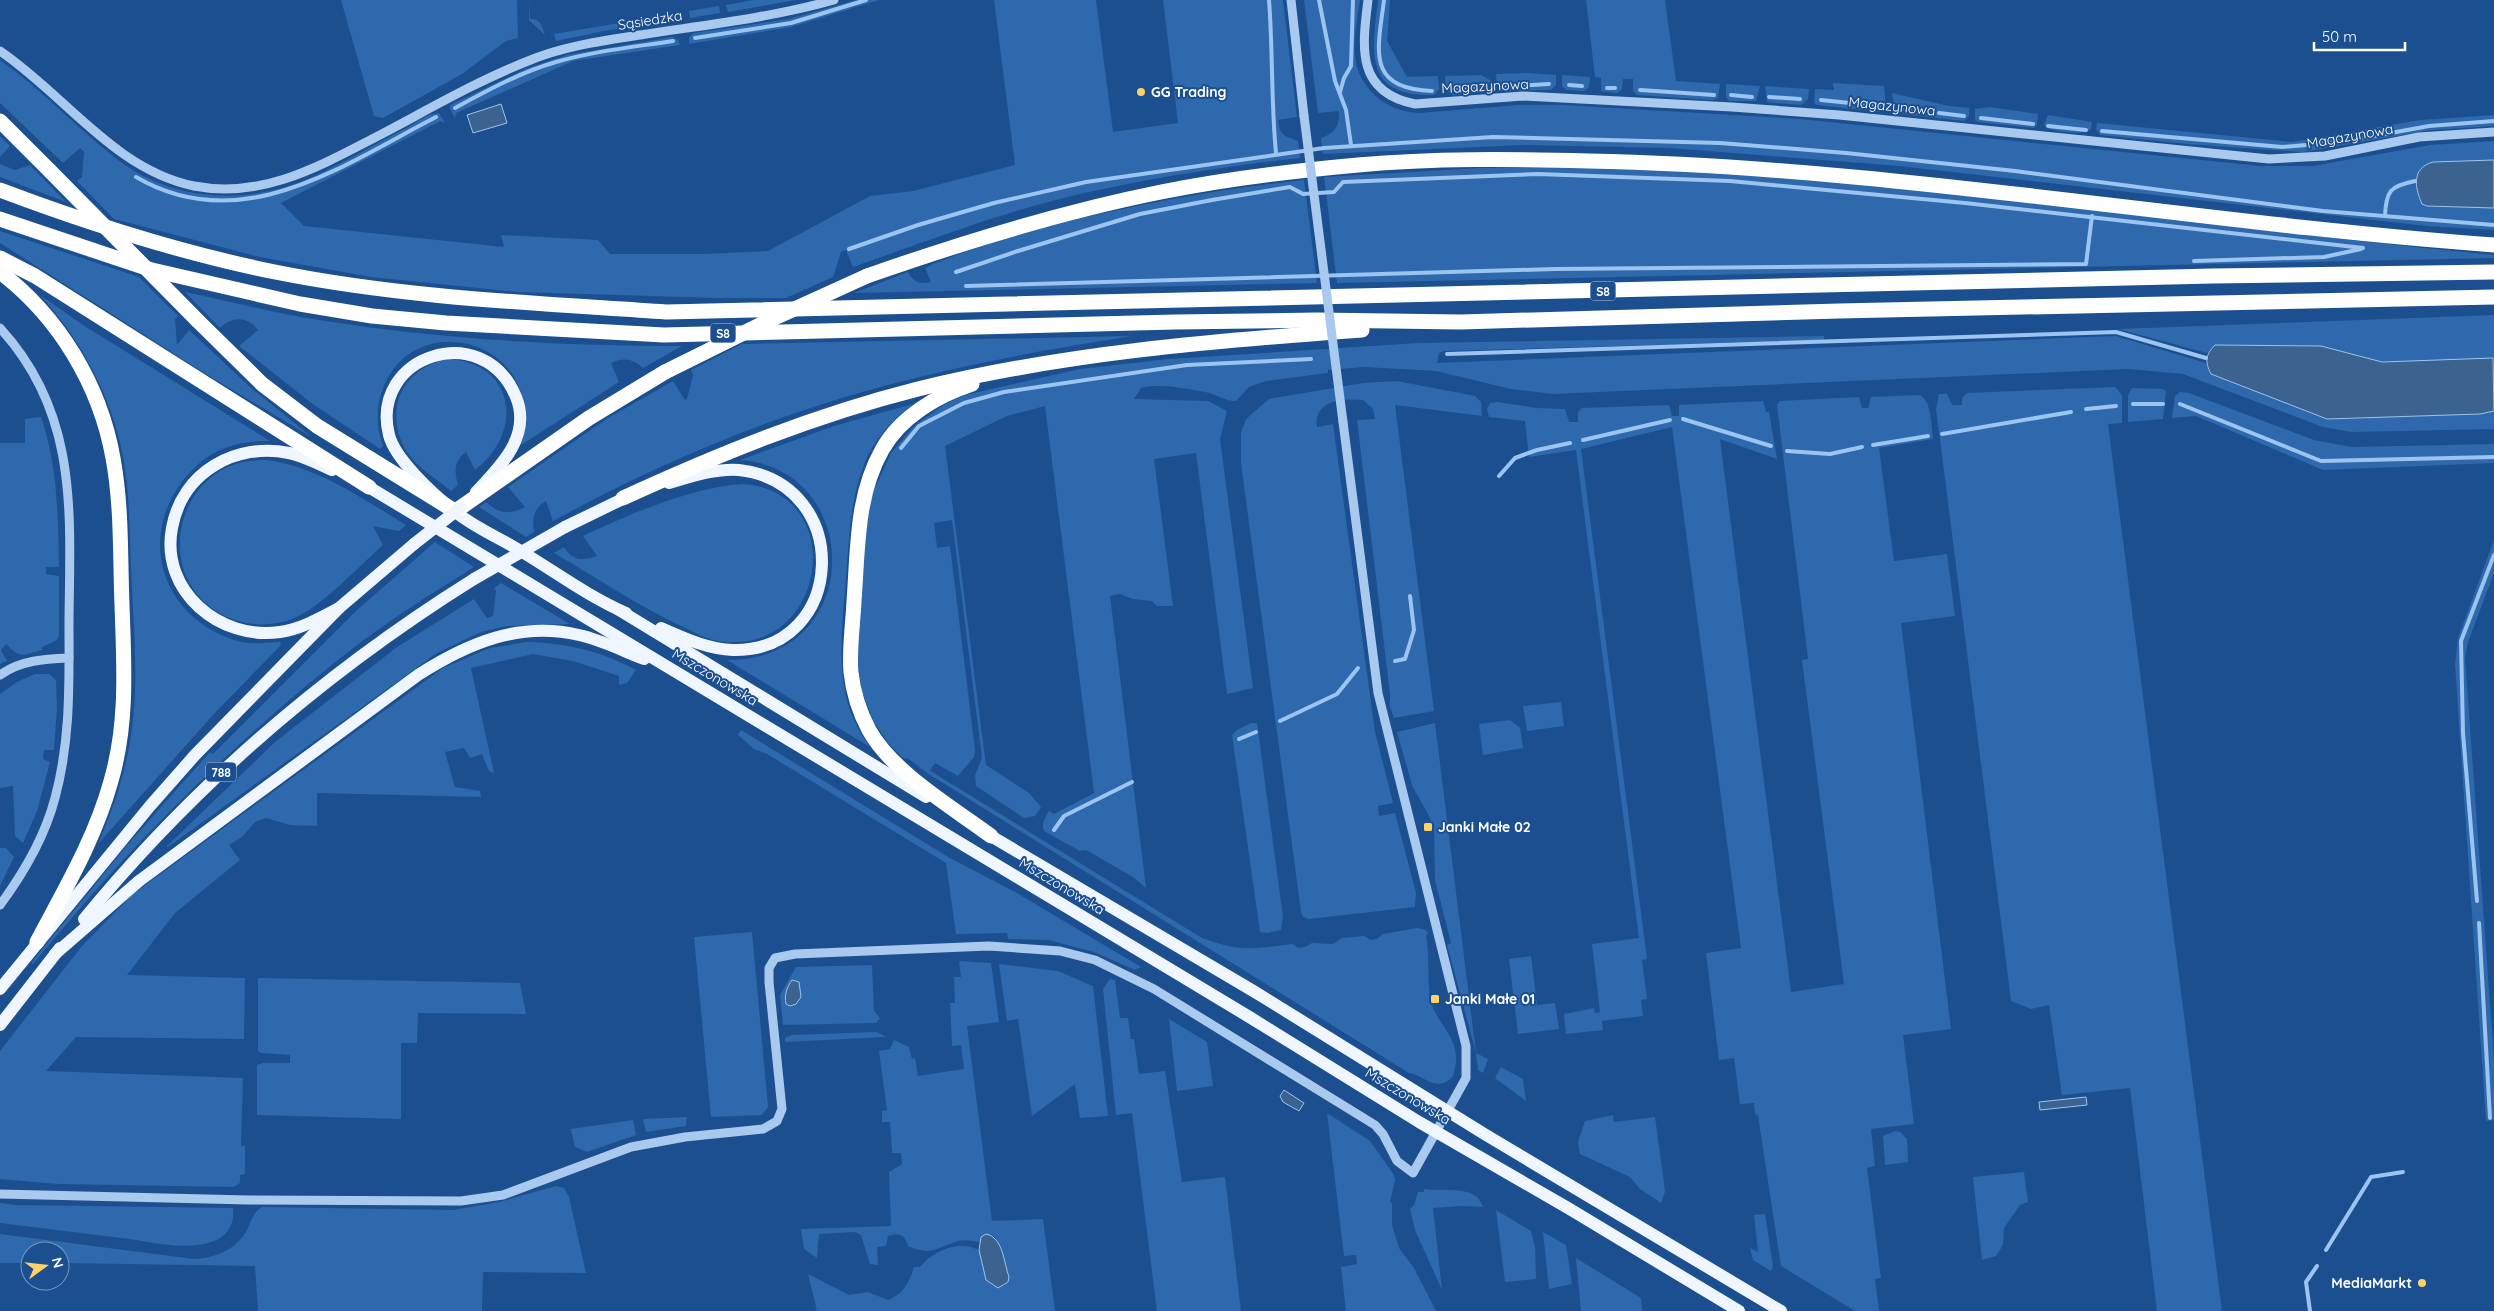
<svg xmlns="http://www.w3.org/2000/svg" width="2494" height="1311" viewBox="0 0 2494 1311" font-family="Quicksand,sans-serif">
<style>
.green{fill:#2e69ad}
.water{fill:#3c6290;stroke:#9cc4f0}
.lines{fill:none;stroke-linecap:round;stroke-linejoin:round}
.stream{stroke:#9cc4f0;stroke-width:4}
.minor{stroke:#a9c9ee;stroke-width:9}
.major{stroke:#f0f6ff;stroke-width:12}
.highway{stroke:#fff;stroke-width:15}
.minor-bridge{stroke:#a9c9ee;stroke-width:9}
.major-bridge{stroke:#f0f6ff;stroke-width:12}
.highway-bridge{stroke:#fff;stroke-width:15}
.poi-dot{fill:#ffd166;stroke:#1b4f8f;stroke-width:2}
.labels{text-anchor:middle;dominant-baseline:central;stroke-width:4;stroke-linejoin:round;paint-order:stroke}
.shield{fill:#1b4f8f;stroke:#bbcadd;stroke-width:1}
.shield-label{font-size:12px;font-weight:bold;fill:#fff}
.street-label{font-size:14px;fill:#fff;stroke:#1b4f8f}
.poi-label{font-size:14px;font-weight:bold;fill:#fff;stroke:#1b4f8f;text-anchor:start}
</style>
<rect width="100%" height="100%" fill="#1b4f8f"/>
<g class="green">
<path d="M341 0H517L518 38 506 41 462 74 383 118 374 116Z"/>
<path d="M529 0 530 19C541 19 542 26 545 35L529 20Z"/>
<path d="M754 0H796L728 12 726 5Z"/>
<path d="M856 0H879L791 27 689 44V37L694 33 789 19Z"/>
<path d="M994 0H1096L1113 132 1178 123 1163 0H1283L1297 117 1278 120 1280 130 1285 136 1298 141 1300 158C1226 166 1152 178 1080 194 1002 212 928 241 853 267L846 250 841 252 833 277 786 298H717L518 292 371 277 260 257 114 219 77 181 82 177 84 152 80 148 63 163 0 103V60C41 89 74 125 113 156 173 205 254 206 321 173 350 159 379 142 408 127 417 122 429 113 439 113L445 123 440 121 281 203 304 226 504 247 501 235 598 240 610 254H703L768 251 870 196 913 191 1015 165Z"/>
<path d="M1304 0H1360C1358 18 1353 37 1355 55 1357 88 1387 112 1419 113L1519 105H1562L1800 119 2260 166H2313L2430 145 2494 141V160L2433 162 2418 196 2422 204 2427 206 2494 208V230L2427 226 1899 166 1670 148 1523 145 1323 154 1321 138C1335 134 1340 125 1339 111L1318 113Z"/>
<path d="M1378 0H1390L1387 41 1407 77 1438 76 1439 89 1434 95C1363 97 1372 52 1378 0Z"/>
<path d="M1586 0H1665L1676 81 1720 84 1718 98 1713 100 1637 95 1633 91V79H1623L1622 89 1617 93 1601 91V78L1595 77Z"/>
<path d="M719 6 720 13 690 18 689 11Z"/>
<path d="M678 13 679 19 604 31 556 41 554 34Z"/>
<path d="M672 37 678 40 680 45 573 61 456 113 455 118 450 109V105L528 68 567 55Z"/>
<path d="M1528 73 1556 75V85L1551 90 1507 91 1497 88 1496 74Z"/>
<path d="M1481 75 1490 80V90L1487 92 1451 95 1446 90 1445 76Z"/>
<path d="M1562 75 1590 77 1589 87 1584 91 1566 90 1562 86Z"/>
<path d="M1833 83 1884 86 1886 107 1878 112 1817 105 1814 103 1815 89 1834 90Z"/>
<path d="M1726 84 1760 86 1756 101H1729L1726 97Z"/>
<path d="M1765 86 1809 89 1808 99 1801 105 1767 102Z"/>
<path d="M1892 93 1949 106 1969 108V116L1964 121 1900 114 1895 110Z"/>
<path d="M1990 107 2038 114 2037 125 2034 128 1978 122 1975 120V109Z"/>
<path d="M2048 115 2092 122 2091 129C2085 136 2048 132 2044 125Z"/>
<path d="M2494 115V126L2431 130 2303 152 2187 144 2100 135 2096 129 2097 123 2292 142 2420 120Z"/>
<path d="M0 136 10 146 0 157Z"/>
<path d="M0 164 15 170 30 165 66 202 0 177Z"/>
<path d="M1480 168C1545 168 1610 166 1675 170 1949 186 2221 229 2494 255V258L1337 283 1324 177Z"/>
<path d="M1304 180 1317 283 854 293 908 272C913 282 920 285 931 282L925 268 935 263C1052 219 1179 194 1304 180Z"/>
<path d="M0 231 139 277 178 316 175 319 177 345 189 330 250 387 313 438 211 377 0 243Z"/>
<path d="M185 292C229 301 274 313 319 320 439 339 560 346 682 346L643 368C633 359 624 357 611 363L619 382 521 445C538 392 503 339 444 342 392 345 366 401 383 446L380 449 314 405 239 346 258 330C248 316 232 316 220 328Z"/>
<path d="M40 295 83 325 270 441C255 441 240 442 225 448 206 455 191 469 179 486 139 544 165 616 231 639 247 645 264 643 280 642L281 645 213 715 98 844C114 807 127 769 132 728 139 675 133 620 131 566 129 521 130 475 117 431 103 381 75 333 40 295Z"/>
<path d="M2494 315V358L2481 359 2381 362 2321 346 2215 345 2207 353 2118 329Z"/>
<path d="M1132 336C1063 347 993 359 924 376 795 406 669 457 553 521L546 501C533 509 532 518 534 532L526 537 479 507 486 502C499 514 510 515 525 507L508 487 608 418 673 381 685 400 687 399 693 375 691 370 742 344Z"/>
<path d="M1824 336V340L1444 351 1439 353 1437 363 2116 336 2206 363 2211 374 2327 419 2480 414 2494 411V429L2352 432 2323 427 2183 374 2128 369 1553 394 1511 389 1436 371 1364 367 1328 370V373L1266 381 1249 387 1236 401C1225 401 1216 394 1205 392 1186 389 1160 383 1141 388L1134 399 1208 401 1227 411 1220 439 1253 688 1227 694 1196 453 1154 459 1173 606H1157L1152 601 1133 599 1120 594 1110 596 1146 888 1133 877 1086 850 1080 851 1044 831C1041 823 1045 818 1049 811L1054 814 1094 793 1045 406 1007 416 945 446 986 765 1029 793 1041 807 1035 816 1024 818 976 786 975 775 982 758 952 520 934 523 937 548 950 546 975 750 974 757 958 776 935 763 930 770 932 772 1202 938C1240 952 1253 949 1293 944L1298 948 1305 947 1312 943 1333 944 1342 938 1364 936 1371 940 1377 939 1383 934 1417 928 1426 930 1428 934 1426 935C1430 956 1427 977 1430 997 1434 1025 1466 1038 1453 1076 1437 1094 1426 1076 1409 1073L927 773 909 759 903 758 889 744 874 722 861 690 857 647 866 524 872 495 891 453 914 426 945 404 965 395 1080 369 1169 359 1418 343Z"/>
<path d="M449 359C516 364 524 432 475 470L466 452C454 460 454 472 458 485L451 491C437 479 417 468 407 452 382 411 402 367 449 359Z"/>
<path d="M1397 381 1475 396 1481 402 1482 416 1395 405 1434 711 1394 718 1390 707V694L1357 420 1375 419 1373 409 1363 400C1344 398 1313 400 1317 427L1333 424 1375 732 1393 803 1378 806 1379 816 1395 813 1416 893 1415 907 1309 919 1303 917 1301 912 1241 463V433L1246 419 1269 399 1363 383Z"/>
<path d="M2115 387 2122 395V423L2108 424 2222 1311H2157L2130 1088 2062 1095 2049 1005 2031 1009 2011 1001 1940 439 1936 409 1939 394H1947L1952 405H1962V398L1967 393Z"/>
<path d="M2132 388 2163 389 2166 391 2163 419 2128 422V395Z"/>
<path d="M2180 392 2189 393 2314 440 2352 447 2494 444V463L2323 470 2196 416 2172 418 2175 396Z"/>
<path d="M1920 395C1932 402 1931 425 1933 439L1879 448 1894 561 1947 554 1955 616 1901 623 1951 1029 1903 1035 1914 1124 1871 1129 1875 1166 1867 1168 1881 1278 1875 1279 1879 1311H1855L1781 1266 1758 1116 1755 1114 1754 1103 1740 1104 1734 1058 1719 1060 1706 953 1741 948 1672 427 1581 449 1647 959 1642 960 1647 999 1641 1000 1643 1016 1602 1021 1603 1030 1566 1034 1564 1014 1594 1008 1595 1013 1600 1012 1592 944 1639 938 1576 450 1529 457 1525 421 1489 417 1487 409 1490 403 1497 402 1537 408 1565 409 1569 422H1578V412L1582 408 1669 405 1672 416H1679V405L1763 401 1766 412H1769L1777 459 1720 439 1791 992 1844 984 1802 660 1808 659 1777 405 1780 401 1859 397 1862 408H1868L1871 397Z"/>
<path d="M913 404C891 421 874 439 864 465 850 501 849 540 846 578 843 616 838 654 845 692 849 712 858 731 870 747L727 660C865 661 865 469 740 460L834 426Z"/>
<path d="M41 417C58 467 58 515 59 567H46V574L59 576V635L57 640 42 647V650C22 655 22 660 6 644L1 650 7 661 0 664V443H25V419Z"/>
<path d="M267 460C318 467 363 499 406 525L399 531 373 526 383 545C359 566 321 608 292 619 253 634 205 617 187 578 168 537 188 483 230 466 242 461 254 460 267 460Z"/>
<path d="M743 484C851 491 827 659 718 641 706 639 694 632 683 627 638 606 597 578 554 553L564 547C573 561 582 561 597 556L583 536C630 514 692 487 743 484Z"/>
<path d="M2494 540V573L2468 642 2465 658 2494 1059V1120L2486 1121 2455 664 2458 638Z"/>
<path d="M435 542 474 567C431 594 388 621 348 652 231 744 127 849 33 964L31 963 129 843 210 752 213 754 357 610Z"/>
<path d="M501 583 570 624 506 626 481 632 437 653 168 847H166L275 742 397 647 474 599 487 618 493 616 496 591 494 588Z"/>
<path d="M527 642C566 643 601 651 636 670L627 683 619 685V676L573 661 533 654 471 668 494 773 489 771 482 754 470 758 464 748 445 752 455 787 480 791 481 797 317 793V826L290 825 266 818 255 822 242 837 229 845 240 860 175 913 127 975 245 978 244 1039 76 1037 46 1071 243 1078 241 1146H245V1174L240 1175V1183L233 1187 58 1184 0 1179V1051L82 946 133 894 443 668 490 648Z"/>
<path d="M35 674H49L56 680 57 707 54 750H44L43 759 50 762 37 811 23 843 15 836 13 786 0 788V694L17 682Z"/>
<path d="M1561 702 1564 726 1527 731 1523 706Z"/>
<path d="M1510 720 1520 728 1523 748 1483 755 1479 724Z"/>
<path d="M1251 723H1257L1283 917 1281 930 1267 933 1260 932 1232 735 1237 730Z"/>
<path d="M1435 723 1476 1053 1488 1059 1483 1073 1478 1070 1476 1053 1447 945 1451 943 1435 880 1434 829 1430 818 1412 785 1397 732Z"/>
<path d="M741 730 948 857 1015 892 1141 967 1135 970 1094 952 1048 940 1008 939 1007 933 956 934 946 863 767 754 754 749 738 735Z"/>
<path d="M0 848H6L14 857 0 886Z"/>
<path d="M752 932 768 1107 762 1115 711 1117 694 937Z"/>
<path d="M1531 956 1537 1005 1555 1003 1559 1029 1518 1034 1509 959Z"/>
<path d="M959 961 991 963 999 1022 967 1026 992 1221 1043 1219 1055 1311H817L808 1274 849 1295 868 1292 888 1300C904 1294 909 1282 914 1267H920C924 1264 925 1260 929 1258 944 1247 962 1241 979 1250L984 1271 1005 1264C999 1253 1000 1226 981 1237L980 1242C973 1241 966 1240 959 1241 936 1247 933 1257 908 1246 905 1235 899 1232 888 1236L886 1246 877 1247 878 1265 870 1264 861 1235 855 1232 819 1234 817 1258 804 1249 801 1229 891 1226 889 1172 902 1164 901 1153H892L890 1122H882V1111L887 1110 879 1051 890 1049 894 1040 909 1047 912 1059 915 1058 918 1076 964 1069 961 1045 952 1046 950 1003H955L954 977H961Z"/>
<path d="M999 964 1058 971 1093 986 1108 1116 1080 1118 1075 1084 1032 1116 1018 1019 1007 1021Z"/>
<path d="M872 965 874 1011 880 1018 876 1023 783 1025 780 995 796 967Z"/>
<path d="M258 978 520 983 526 1014 418 1013 417 1043H401V1119L257 1115V1065L263 1063H290V1055L261 1053 258 1051Z"/>
<path d="M1110 979 1115 980 1120 1018H1128L1131 1039H1134L1139 1074 1165 1071 1182 1182 1225 1177 1241 1311H1157L1132 1113 1116 1115 1103 989Z"/>
<path d="M1169 1019 1207 1042 1213 1086 1177 1091Z"/>
<path d="M877 1032 886 1037 785 1042V1038L792 1035Z"/>
<path d="M1501 1067 1523 1079 1526 1101 1495 1078Z"/>
<path d="M1327 1113 1370 1141 1394 1175 1395 1180 1390 1202 1392 1203V1225L1399 1248 1414 1268 1436 1311H1346L1341 1267 1357 1264 1356 1255 1344 1256Z"/>
<path d="M1613 1115 1614 1122 1655 1117 1664 1183 1665 1192 1661 1203 1640 1189 1630 1177 1580 1154 1578 1142 1585 1121Z"/>
<path d="M687 1117 686 1126 646 1132 643 1119Z"/>
<path d="M633 1120 636 1135 587 1152 575 1147 571 1129Z"/>
<path d="M1895 1131 1900 1132 1907 1139 1908 1162 1885 1165 1883 1136Z"/>
<path d="M2024 1172 2028 1202 2020 1205 2004 1228 2003 1245 1996 1256 1982 1260 1973 1177Z"/>
<path d="M556 1186 564 1188 569 1197 586 1273 483 1272 482 1311H258L255 1266 60 1263V1251H30V1263H0V1234L194 1259C215 1258 236 1250 247 1230 251 1221 253 1212 262 1207L453 1210 499 1202Z"/>
<path d="M1424 1189C1443 1192 1477 1184 1483 1207L1462 1206 1433 1208 1442 1290 1415 1230 1410 1209 1414 1205 1418 1192H1424Z"/>
<path d="M0 1203 16 1205 233 1208C235 1223 228 1236 214 1241 188 1251 156 1243 130 1239 86 1234 43 1228 0 1223Z"/>
<path d="M1496 1210 1531 1231 1535 1247 1536 1279 1505 1282Z"/>
<path d="M1765 1214 1773 1266 1771 1271 1753 1260 1750 1248 1758 1252 1754 1215Z"/>
<path d="M1543 1232 1566 1245 1572 1284 1549 1289Z"/>
<path d="M1576 1258 1641 1298 1642 1311H1581Z"/>
</g>
<g class="water">
<path d="M501 104 507 123 473 133 467 115Z"/>
<path d="M2494 160V208L2427 206 2422 204C2414 186 2412 168 2433 162Z"/>
<path d="M2215 345 2321 346 2382 362 2493 358 2494 411 2480 414 2327 419 2211 374C2205 362 2205 355 2215 345Z"/>
<path d="M792 980 799 982 801 997 796 1004 790 1006 786 1004C784 995 787 987 792 980Z"/>
<path d="M1284 1090 1304 1103 1299 1111 1283 1102 1280 1096Z"/>
<path d="M2086 1097 2087 1105 2040 1110 2039 1102Z"/>
<path d="M986 1234C1003 1237 1004 1263 1009 1277L1008 1282 998 1288 986 1280 979 1250 981 1237Z"/>
</g>
<g class="lines">
<g class="stream">
<path d="M1269 0C1273 51 1271 103 1276 153"/>
<path d="M1319 0 1335 81 1346 110 1351 145"/>
<path d="M1384 0C1378 49 1365 89 1432 91"/>
<path d="M695 38 791 23 866 0"/>
<path d="M1569 85 1582 86"/>
<path d="M1502 87 1549 84"/>
<path d="M1607 88H1615"/>
<path d="M1451 90 1484 88"/>
<path d="M1640 90 1714 95"/>
<path d="M1340 92 1344 78 1351 66 1353 0"/>
<path d="M1731 95 1752 97"/>
<path d="M1769 97 1800 99"/>
<path d="M1821 100 1879 106"/>
<path d="M455 108C488 90 521 72 556 62 594 51 634 47 673 41"/>
<path d="M1900 108 1910 109"/>
<path d="M1939 113 1964 116"/>
<path d="M1981 118 2033 124"/>
<path d="M2048 126 2086 130"/>
<path d="M2102 131 2282 147 2341 142 2429 126 2494 121"/>
<path d="M136 177C242 239 343 165 436 117"/>
<path d="M2385 216C2386 191 2390 186 2415 181"/>
<path d="M849 249 918 225 994 203 1086 182 1324 148 1493 137 1720 143 1846 153 2015 171 2323 211 2494 225"/>
<path d="M2194 261 2324 257 2361 249"/>
<path d="M956 272 1018 251 1140 214 1212 200 1290 187 1303 194 1334 192 1343 182 1538 174 1730 181 1965 203 2363 248"/>
<path d="M966 286 1555 269 2086 264 2092 216"/>
<path d="M1447 354 2116 332 2206 358"/>
<path d="M2133 404H2163"/>
<path d="M2180 404 2321 461 2494 457"/>
<path d="M2086 409 2116 406"/>
<path d="M1683 419 1771 446"/>
<path d="M1942 434 2071 412"/>
<path d="M1583 440 1670 420"/>
<path d="M1873 445 1928 436"/>
<path d="M901 448 919 426 964 403 1004 392 1187 365 1311 359"/>
<path d="M1787 451 1830 454 1862 447"/>
<path d="M1499 476 1515 458 1537 450 1570 443"/>
<path d="M1395 661 1405 659 1414 630 1410 596"/>
<path d="M1280 721 1337 694 1358 668"/>
<path d="M1239 739 1256 732"/>
<path d="M1054 830 1064 816 1132 782"/>
<path d="M2477 901 2463 733 2461 641 2494 555"/>
<path d="M2479 923 2490 1118"/>
<path d="M2326 1250 2371 1177 2403 1172"/>
<path d="M2310 1311 2306 1282 2317 1266"/>
</g>
<g class="minor">
<path d="M1291 0 1304 116"/>
<path d="M1368 0C1362 48 1356 92 1415 104L1523 96 1732 107 1839 115 2269 159 2325 156 2419 137 2494 132"/>
<path d="M0 51C65 95 115 170 194 186 262 199 318 167 376 137 426 111 475 82 528 61 563 46 602 41 640 35 705 25 770 18 834 0"/>
<path d="M0 328C79 414 70 513 69 621 69 682 71 739 55 798 45 836 23 874 0 905"/>
<path d="M0 675C21 660 45 659 69 658"/>
<path d="M0 1194 248 1200 461 1201 503 1195 631 1147 685 1137 763 1129 777 1121 782 1109 769 982V968L775 958 795 954 989 946 1060 951 1095 960 1154 989 1375 1125 1383 1134 1397 1161 1413 1173 1466 1078V1046L1378 693 1343 422"/>
</g>
<g class="major">
<path d="M332 470C319 464 304 456 289 453 236 442 182 472 172 528 160 591 220 641 280 632 301 629 320 618 339 608"/>
<path d="M362 483 1251 1018 1419 1122 1568 1208 1739 1311"/>
<path d="M476 492C500 467 532 436 516 397 484 318 369 355 389 435 395 459 432 493 452 509 471 526 498 537 519 550 554 571 589 597 626 613"/>
<path d="M565 527 631 495"/>
<path d="M619 610 926 797"/>
<path d="M661 628C684 638 707 649 733 650 847 652 854 483 739 470 716 468 690 477 669 483"/>
<path d="M984 832 1255 992 1486 1135 1781 1311"/>
<path d="M84 919C194 785 327 671 474 579"/>
<path d="M55 954 139 881 418 675C468 643 520 621 579 635 602 640 623 651 644 659"/>
<path d="M0 989 150 806 195 755 339 608 414 544"/>
<path d="M0 1025 60 948"/>
</g>
<g class="highway">
<path d="M0 121 50 171"/>
<path d="M0 190C90 224 181 253 275 272 404 298 536 303 666 312L2213 276 2494 272"/>
<path d="M0 219 152 270 300 304 372 316 446 323 664 335 1175 322 1317 320 1461 322 1839 311 2494 297"/>
<path d="M0 258 35 276 369 487"/>
<path d="M0 272C59 317 100 385 113 458 122 507 120 556 122 605 124 665 128 723 111 781 95 839 65 889 37 942"/>
<path d="M867 276C964 242 1061 212 1161 192 1226 179 1292 171 1358 165 1434 158 1512 159 1589 161 1892 167 2192 223 2494 245"/>
<path d="M198 321 262 384 317 426 453 510"/>
<path d="M972 384C938 395 900 417 882 450 856 496 858 549 854 601 853 624 849 649 851 672 853 692 860 713 869 730 892 772 952 807 991 836"/>
<path d="M623 498C719 454 815 415 918 389 1064 353 1212 341 1362 330"/>
<path d="M460 508 589 418 665 372"/>
</g>
<path class="minor-bridge" d="M1304 116 1343 422"/>
<g class="major-bridge">
<path d="M414 544 460 508"/>
<path d="M474 579 565 527"/>
</g>
<g class="highway-bridge">
<path d="M50 171 198 321"/>
<path d="M665 372 768 321 867 276"/>
</g>
</g>
<g class="poi-dot">
<circle cx="1141" cy="92" r="5"/>
<rect x="1423" y="822" width="10" height="10" rx="2.5"/>
<rect x="1430" y="994" width="10" height="10" rx="2.5"/>
<circle cx="2422" cy="1283" r="5"/>
</g>
<g class="labels">
<g class="shield">
<rect x="1590.5" y="281.5" width="25" height="19" rx="4"/>
<rect x="710.5" y="323.5" width="25" height="19" rx="4"/>
<rect x="206" y="762.5" width="30" height="19" rx="4"/>
</g>
<g class="shield-label">
<text x="1603" y="291">S8</text>
<text x="723" y="333">S8</text>
<text x="221" y="772">788</text>
</g>
<g class="street-label">
<text transform="translate(650 20) rotate(-9)">Sąsiedzka</text>
<text transform="translate(1485 86) rotate(-3)">Magazynowa</text>
<text transform="translate(1892 106) rotate(6)">Magazynowa</text>
<text transform="translate(2350 136) rotate(-10)">Magazynowa</text>
<text transform="translate(715 677) rotate(31)">Mszczonowska</text>
<text transform="translate(1062 886) rotate(31)">Mszczonowska</text>
<text transform="translate(1408 1096) rotate(31)">Mszczonowska</text>
</g>
<g class="poi-label">
<text x="1151" y="92">GG Trading</text>
<text x="1438" y="827">Janki Małe 02</text>
<text x="1445" y="999">Janki Małe 01</text>
<text x="2412" y="1283" text-anchor="end">MediaMarkt</text>
</g>
</g>
<g transform="translate(45 1266) rotate(75)"><circle r="24" fill="#1b4f8f" stroke="#7695bc"/>
<path d="M0-4L9 19L0 12L-9 19Z" fill="#ffd166"/>
<text y="-8" font-size="14" font-weight="bold" text-anchor="middle" fill="#ffffff">N</text>
</g>
<path d="M2314 42v8h91v-8" fill="none" stroke="#ffffff" stroke-width="2.5"/>
<text x="2322" y="42" font-size="15" fill="#ffffff" stroke="#1b4f8f" stroke-width="4" paint-order="stroke">50 m</text>
</svg>
